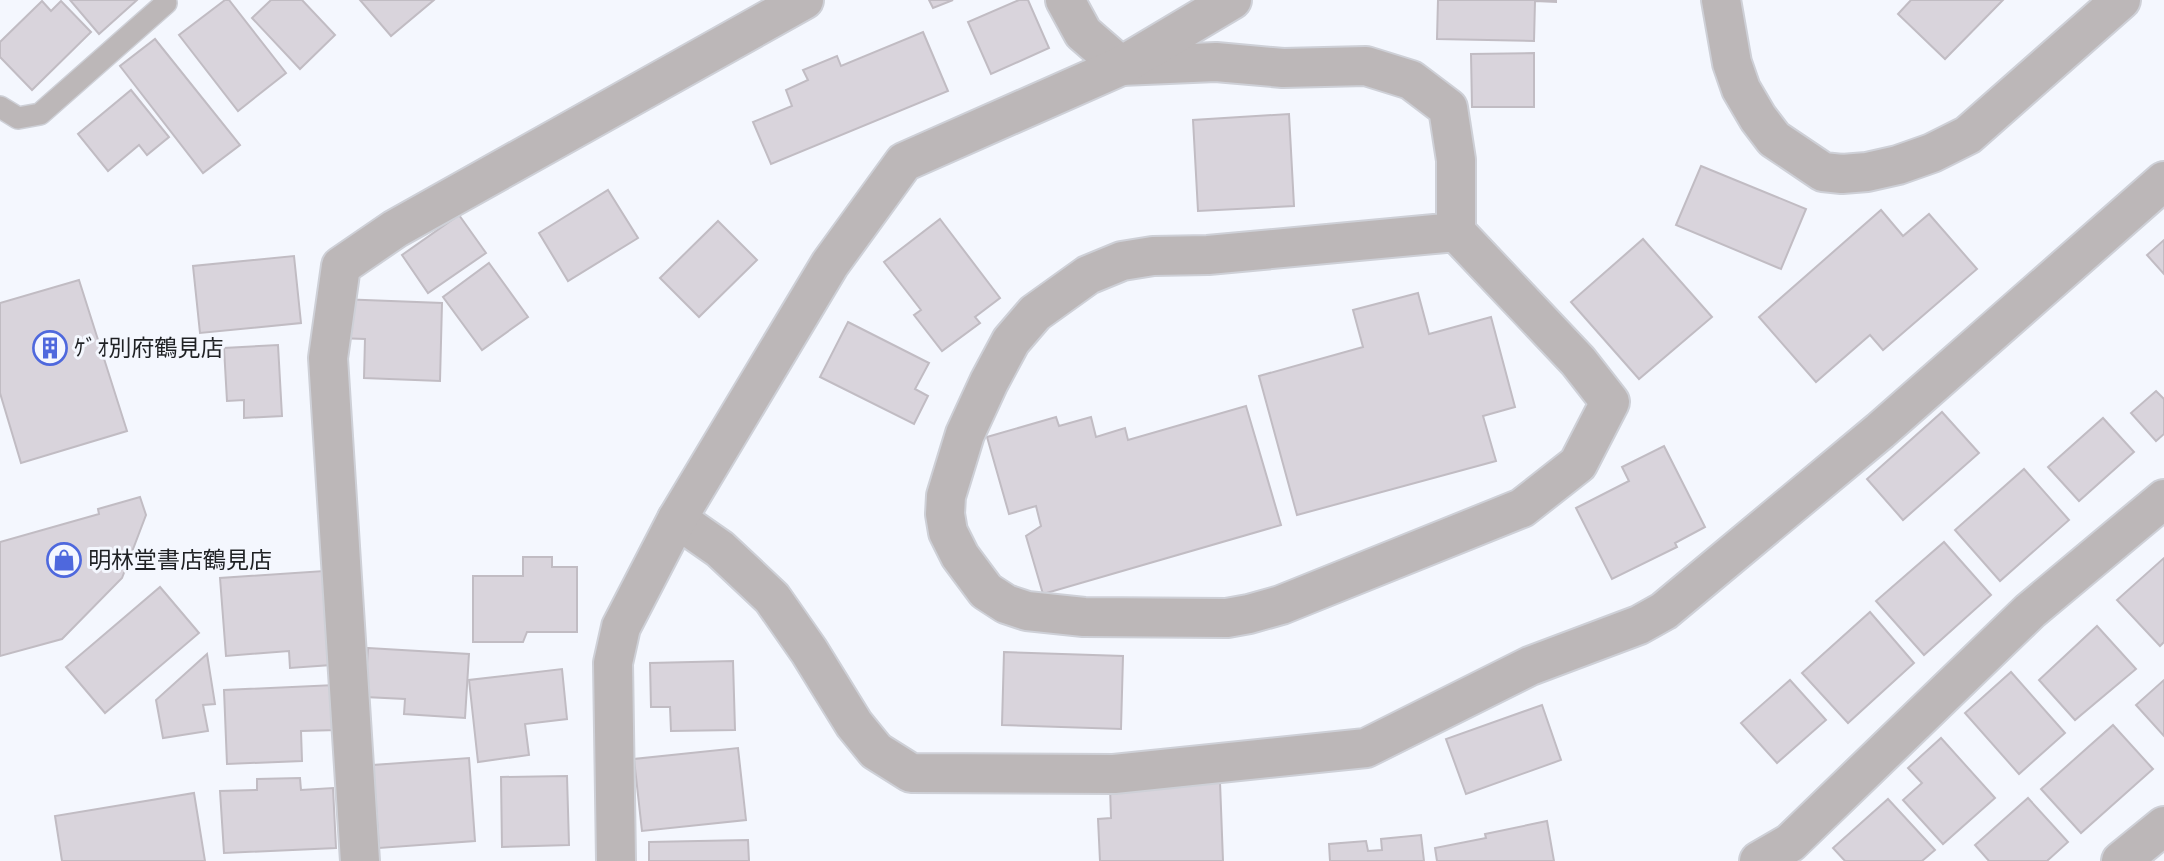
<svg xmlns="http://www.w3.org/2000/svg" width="2164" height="861" viewBox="0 0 2164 861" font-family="'Space Grotesk','Noto Sans JP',sans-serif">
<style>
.building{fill:#d9d4dc;stroke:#c1bcc3;stroke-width:2}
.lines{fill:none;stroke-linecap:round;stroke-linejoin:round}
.service-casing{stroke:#ced0d7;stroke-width:24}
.minor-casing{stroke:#ced0d7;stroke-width:42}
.service{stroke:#bcb7b8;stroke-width:21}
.minor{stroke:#bcb7b8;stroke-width:38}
.labels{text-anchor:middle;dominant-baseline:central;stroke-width:6;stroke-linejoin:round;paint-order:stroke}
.poi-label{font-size:23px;fill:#1f2124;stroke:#f4f7fe;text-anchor:start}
</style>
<rect width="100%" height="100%" fill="#f4f7fe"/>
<g class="building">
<path d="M70 0H137L99 34Z"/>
<path d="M225 0H229L286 73 238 111 179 35Z"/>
<path d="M271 0H302L335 35 300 69 252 18Z"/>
<path d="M360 0H434L391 36Z"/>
<path d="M929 0H953L933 8Z"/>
<path d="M1019 0H1028L1049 48 991 74 968 22Z"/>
<path d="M1438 0H1556V2L1535 1 1534 41 1437 39Z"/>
<path d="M1911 0H2003L1945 59 1898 14Z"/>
<path d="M42 1 51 11 61 1 91 32 32 90 0 57V42Z"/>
<path d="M923 32 948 91 771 164 753 122 792 106 786 90 808 80 803 70 837 56 841 66Z"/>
<path d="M155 39 240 145 203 173 120 66Z"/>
<path d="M1534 53V107H1472L1471 54Z"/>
<path d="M131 90 169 137 147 155 139 145 108 171 78 134Z"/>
<path d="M1289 114 1294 206 1198 211 1193 120Z"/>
<path d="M1701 166 1806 209 1781 269 1676 225Z"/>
<path d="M608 190 638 238 568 281 539 233Z"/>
<path d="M1881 210 1903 236 1929 214 1977 269 1883 350 1870 335 1816 382 1759 317Z"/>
<path d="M459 215 486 253 428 293 402 255Z"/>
<path d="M940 219 1000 298 975 317 980 323 942 351 914 315 921 310 884 262Z"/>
<path d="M718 221 757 260 699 317 660 278Z"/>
<path d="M1643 239 1712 317 1639 379 1571 302Z"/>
<path d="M2164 240V274L2147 255Z"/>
<path d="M294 256 301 323 200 333 193 266Z"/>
<path d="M489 263 528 317 482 350 443 297Z"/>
<path d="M79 280 127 431 21 463 0 393V303Z"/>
<path d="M1418 293 1429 334 1491 317 1515 407 1483 416 1496 461 1297 515 1259 376 1363 347 1353 310Z"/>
<path d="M339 299 442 303 440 381 364 378 365 339 337 338Z"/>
<path d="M848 322 929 363 915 389 928 396 914 424 820 377Z"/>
<path d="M278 345 282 416 244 418V400L227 401 224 348Z"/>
<path d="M2156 391 2164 399V434L2156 441 2131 413Z"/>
<path d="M1246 406 1281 525 1043 594 1026 536 1041 526 1036 506 1009 514 987 437 1056 417 1059 426 1091 417 1096 437 1125 428 1128 440Z"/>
<path d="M1942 412 1979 453 1903 520 1867 479Z"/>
<path d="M2103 418 2134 452 2079 501 2048 467Z"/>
<path d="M1664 446 1705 527 1675 543 1677 547 1612 579 1576 508 1629 481 1622 467Z"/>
<path d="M2024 469 2069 520 2000 581 1955 530Z"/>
<path d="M140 497 146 515 122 578 62 639 0 656V542L99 514 98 509Z"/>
<path d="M1944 542 1991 595 1924 655 1876 601Z"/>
<path d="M523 557H552V567H577V632H527L523 642H473V576H523Z"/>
<path d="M2164 558V642L2160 646 2117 600Z"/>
<path d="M324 571 331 665 290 668 289 651 226 656 220 578Z"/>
<path d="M160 587 199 633 105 713 66 667Z"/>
<path d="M1870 612 1914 663 1848 723 1802 673Z"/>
<path d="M2097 626 2136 669 2075 720 2039 680Z"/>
<path d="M368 648 469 654 465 718 404 714 405 699 365 697Z"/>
<path d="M1004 652 1123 656 1121 729 1002 725Z"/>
<path d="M207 654 215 704 203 705 208 731 163 738 156 700Z"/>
<path d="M733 661 735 730 671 731 670 707H651L650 663Z"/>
<path d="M562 669 567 719 525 724 529 755 478 762 469 680Z"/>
<path d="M2011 672 2065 733 2019 774 1965 713Z"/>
<path d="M1790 680 1826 720 1777 763 1741 723Z"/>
<path d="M2164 680V736L2136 705Z"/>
<path d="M335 685 337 730 301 731 302 761 227 764 224 690Z"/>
<path d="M1542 705 1561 760 1466 794 1446 739Z"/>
<path d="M2113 725 2153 769 2081 833 2041 789Z"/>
<path d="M1941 738 1995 798 1943 844 1903 800 1922 783 1908 768Z"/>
<path d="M738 748 746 820 642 831 634 759Z"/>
<path d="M469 758 475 841 379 848 373 765Z"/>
<path d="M567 776 569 845 502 847 501 777Z"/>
<path d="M300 778 301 790 333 788 336 848 224 853 220 791 257 790V779Z"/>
<path d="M1220 782 1223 861H1100L1098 819 1111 818 1110 787Z"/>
<path d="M194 793 205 861H62L55 816Z"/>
<path d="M2028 798 2068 842 2047 861H1989L1975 845Z"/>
<path d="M1888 799 1935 850 1922 861H1845L1833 848Z"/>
<path d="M1547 821 1554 861H1437L1435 848 1486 838 1485 834Z"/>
<path d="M1421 835 1424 861H1330L1329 844 1366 841 1368 851 1382 850 1381 839Z"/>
<path d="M748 840 749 861H649V842Z"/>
</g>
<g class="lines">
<g class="service-casing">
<path id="service" d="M0 107 18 118 40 114 166 3"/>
</g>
<g class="minor-casing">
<g id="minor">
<path d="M1065 0 1083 33 1121 66 1216 62 1283 68 1366 66 1411 80 1448 108 1456 160V232L1578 361 1610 402 1578 464 1522 508 1281 605 1249 614 1227 618 1084 617 1027 611 1006 604 986 591 960 556 948 532 945 514 946 496 965 434 989 382 1011 341 1035 313 1088 275 1122 261 1153 256 1208 255 1456 232"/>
<path d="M1721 0 1732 63 1741 89 1758 118 1774 139 1823 172 1842 174 1867 172 1898 165 1932 153 1968 135 2121 0"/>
<path d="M677 519 720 549 772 598 809 651 854 724 876 751 911 773 1114 774 1366 748 1530 666 1639 625 1664 611 1880 431 2164 181"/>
<path d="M360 861 328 358 341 266 395 229 804 0"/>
<path d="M616 861 613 663 621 627 677 519 830 264 904 162 1121 66 1232 0"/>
<path d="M1759 861 1790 843 2030 611 2164 499"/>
<path d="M2121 861 2164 826"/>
</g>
</g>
<use href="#service" class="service"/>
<use href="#minor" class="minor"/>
</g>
<defs>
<g id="building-ring" transform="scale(1.75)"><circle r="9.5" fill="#f4f7fe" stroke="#4e68dd" stroke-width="1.5"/><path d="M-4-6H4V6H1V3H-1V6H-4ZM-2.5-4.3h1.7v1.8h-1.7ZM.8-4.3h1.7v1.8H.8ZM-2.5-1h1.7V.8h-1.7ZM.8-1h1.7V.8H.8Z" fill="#4e68dd"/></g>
<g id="shop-ring" transform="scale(1.75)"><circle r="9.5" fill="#f4f7fe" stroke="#4e68dd" stroke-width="1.5"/><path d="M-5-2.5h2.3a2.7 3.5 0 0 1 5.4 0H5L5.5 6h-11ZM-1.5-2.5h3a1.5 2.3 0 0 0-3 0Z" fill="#4e68dd"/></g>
</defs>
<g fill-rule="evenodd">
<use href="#building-ring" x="50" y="348"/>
<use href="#shop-ring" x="64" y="560"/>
</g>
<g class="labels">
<g class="poi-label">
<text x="74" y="348">ｹﾞｵ別府鶴見店</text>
<text x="88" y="560">明林堂書店鶴見店</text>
</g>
</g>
</svg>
